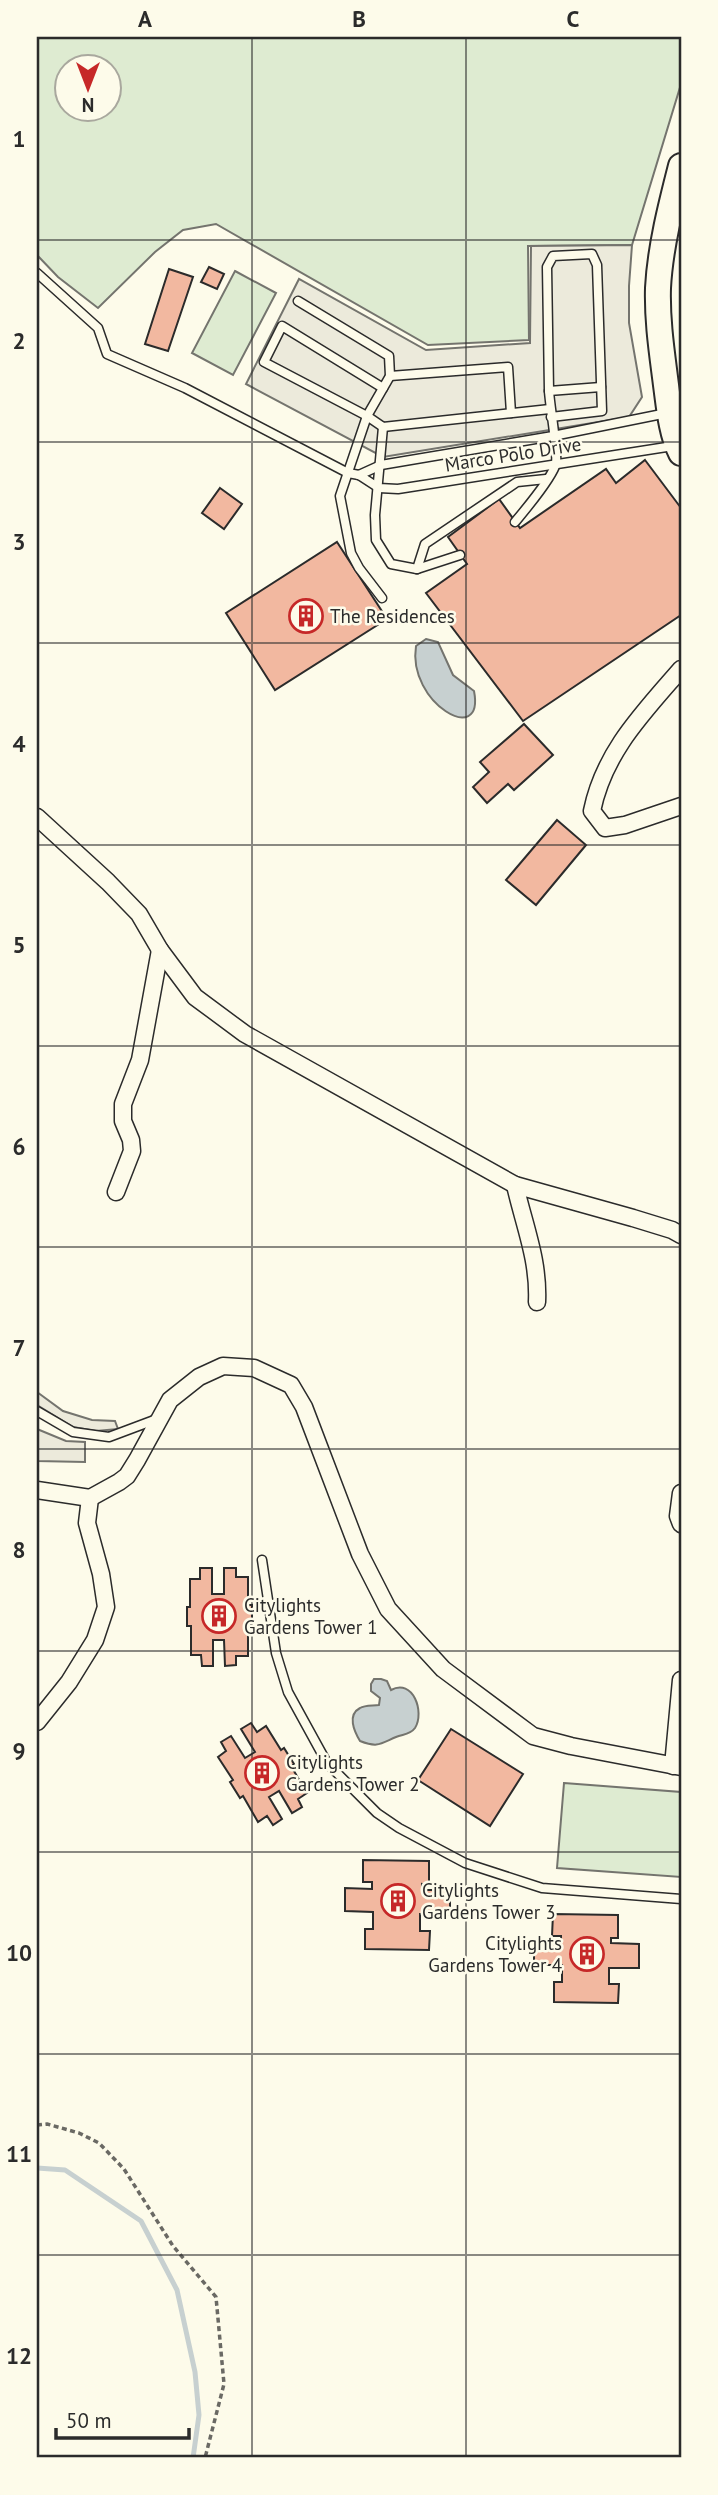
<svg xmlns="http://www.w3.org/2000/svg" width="718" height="2495" viewBox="0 0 718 2495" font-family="'PT Sans',sans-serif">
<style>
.green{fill:#deebd1;stroke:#74746e;stroke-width:2;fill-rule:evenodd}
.parking{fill:#eceadb;stroke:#74746e;stroke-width:2}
.water{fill:#c7d0d0;stroke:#74746e;stroke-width:2}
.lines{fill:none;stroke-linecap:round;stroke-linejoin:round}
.stream{stroke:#c7d0d0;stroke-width:5}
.building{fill:#f2b8a0;stroke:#2b2b2b;stroke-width:2}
.lane-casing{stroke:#2b2b2b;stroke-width:11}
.street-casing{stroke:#2b2b2b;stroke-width:19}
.primary-casing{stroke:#2b2b2b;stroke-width:28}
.path{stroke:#6a6964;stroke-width:3.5;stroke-dasharray:5 3.5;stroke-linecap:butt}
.lane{stroke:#fdfbea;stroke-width:8}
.street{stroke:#fdfbea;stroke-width:16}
.primary{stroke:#fdfbea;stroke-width:24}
.grid{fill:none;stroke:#2b2b2b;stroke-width:2;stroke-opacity:0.55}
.labels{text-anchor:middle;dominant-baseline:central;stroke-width:5;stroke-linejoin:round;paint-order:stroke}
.street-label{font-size:19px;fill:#2b2b2b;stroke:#fdfbea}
.poi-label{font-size:19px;fill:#2b2b2b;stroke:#fdfbea;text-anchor:start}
.neatline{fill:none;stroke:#2b2b2b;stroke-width:2.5}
.grid-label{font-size:23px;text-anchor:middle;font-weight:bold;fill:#2b2b2b}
</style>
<rect width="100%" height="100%" fill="#fdfbea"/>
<g class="green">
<path d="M37 37H681V84L632 245 528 246 529 340 428 345 216 224 183 230 155 252 98 308 58 277 37 255ZM66 66H108V108H66Z"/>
<path d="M235 271 276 293 233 375 192 353Z"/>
<path d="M564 1783 681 1792V1877L557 1868Z"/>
</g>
<g class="parking">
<path d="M632 245 629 286V323L642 397 629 417 383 457 246 384 299 279 426 350 530 343 531 246Z"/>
<path d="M37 1392 63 1411 92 1420 115 1421 118 1429 96 1431 73 1427 37 1405Z"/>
<path d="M37 1429 66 1441 85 1442V1462L37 1461Z"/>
</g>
<g class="water">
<path d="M426 639 438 642 453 675 474 691C485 748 407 703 416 646Z"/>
<path d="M381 1679 387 1681 391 1690C413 1678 425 1712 415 1728 410 1735 403 1734 396 1737 380 1744 378 1748 360 1741 354 1731 347 1715 360 1708 365 1705 373 1706 379 1705L380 1698 371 1691V1684L374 1679Z"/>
</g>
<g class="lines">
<path class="stream" d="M37 2168 65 2170 141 2221 177 2290 195 2372 199 2415 193 2458"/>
</g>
<g class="building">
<path d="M209 267 224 274 217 289 201 282Z"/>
<path d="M169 269 193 277 168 351 145 344Z"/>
<path d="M645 460 681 508V615L523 721 426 593 467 564 448 537 499 499 520 528 606 469 616 483Z"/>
<path d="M220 488 242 504 224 529 202 513Z"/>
<path d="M337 542 387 619 275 690 226 613Z"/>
<path d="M524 724 553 755 514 790 508 784 487 803 473 787 489 772 480 762Z"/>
<path d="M557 820 586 845 536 905 506 880Z"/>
<path d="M200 1568H212V1594H224V1568H236V1577H248V1605H252V1625H248V1656H236V1665L225 1666 224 1640H213V1666H202L201 1655H191V1626H187V1607H190V1579H200Z"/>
<path d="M251 1723 257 1732 266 1726 281 1750 284 1748 294 1764 291 1766 307 1793 298 1799 302 1807 292 1813 279 1791 269 1797 282 1819 273 1825 267 1816 258 1822 243 1796 240 1798 230 1782 233 1780 218 1757 226 1751 221 1742 231 1736 245 1758 255 1752 241 1729Z"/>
<path d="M451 1729 523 1774 490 1826 418 1780Z"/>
<path d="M363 1860 429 1861V1885L422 1884V1890H450V1915L420 1914V1931H430L429 1950 365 1949V1929H373V1912L345 1911V1888L372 1889V1882H363Z"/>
<path d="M553 1914 618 1915V1938H611V1943L639 1944V1968H609V1984H619L618 2003 554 2002V1982H562V1965H534V1942H561V1936H552Z"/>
</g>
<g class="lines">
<g class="lane-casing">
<g id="lane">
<path d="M37 273 98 328 107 354 185 388 348 473 359 475 379 488 398 489 673 446"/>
<path d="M298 301 389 356 390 376 367 416 340 496 351 553 359 568 382 598"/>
<path d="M390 376 508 367 511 413"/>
<path d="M383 388 282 326 264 362 367 416 383 427 550 409"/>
<path d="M549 391 601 387"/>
<path d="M383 427 375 515 376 540 391 564 417 569 460 555"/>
<path d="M359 475 381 465 553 436 667 413"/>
<path d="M515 522C525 510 553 477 556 463 558 452 550 407 549 391L547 267 553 256 592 254 597 265 602 411 551 417"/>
<path d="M417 569 425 544 517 482 546 479"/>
<path d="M37 1411 73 1432 109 1437 157 1419"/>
<path d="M262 1560 276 1653 288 1692 327 1763 377 1813 399 1828 465 1863 542 1888 681 1899"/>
</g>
</g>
<g class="street-casing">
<g id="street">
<path d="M681 669C643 713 604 752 592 811L605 828 625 825 681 806"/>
<path d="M37 817 108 882 139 914 160 950 195 997 245 1034 515 1185 633 1218 672 1230 681 1235"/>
<path d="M515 1185C524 1225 539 1260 537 1302"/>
<path d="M116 1192 132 1151 131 1140 123 1121V1104L140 1060 160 950"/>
<path d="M37 1490 90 1498 119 1482 127 1476 137 1460 170 1400 199 1377 223 1366 254 1368 291 1385 304 1407 360 1554 388 1609 443 1669 533 1736 571 1746 681 1767"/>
<path d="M681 1493 678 1516 681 1524"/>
<path d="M37 1722 69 1682 95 1640 106 1607 101 1574 87 1523 90 1498"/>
<path d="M673 1766 681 1680"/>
</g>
</g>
<g class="primary-casing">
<path id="primary" d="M681 166C671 205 660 248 658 288 657 321 662 353 666 385 669 407 671 433 681 453"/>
</g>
<path class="path" d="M37 2125 47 2124 79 2133 99 2143 124 2169 173 2246 216 2297 224 2384 205 2458"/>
<use href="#lane" class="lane"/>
<use href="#street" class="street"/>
<use href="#primary" class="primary"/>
</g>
<path class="grid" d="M252 37V2458M466 37V2458M37 240H681M37 442H681M37 643H681M37 845H681M37 1046H681M37 1247H681M37 1449H681M37 1651H681M37 1852H681M37 2054H681M37 2255H681"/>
<defs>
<g id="building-ring" transform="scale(1.75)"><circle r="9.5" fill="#fdfbea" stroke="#c62828" stroke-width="1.5"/><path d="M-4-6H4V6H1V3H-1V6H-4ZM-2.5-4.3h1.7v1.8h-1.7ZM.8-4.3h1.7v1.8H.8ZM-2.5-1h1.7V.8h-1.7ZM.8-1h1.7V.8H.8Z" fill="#c62828"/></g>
</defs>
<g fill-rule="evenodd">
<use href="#building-ring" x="306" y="616"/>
<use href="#building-ring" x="219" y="1616"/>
<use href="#building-ring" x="262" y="1773"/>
<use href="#building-ring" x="398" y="1901"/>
<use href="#building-ring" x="587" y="1954"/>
</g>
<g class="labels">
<g class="street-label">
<text transform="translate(513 454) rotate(-9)">Marco Polo Drive</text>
</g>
<g class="poi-label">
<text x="330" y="616">The Residences</text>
<text x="244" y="1605">Citylights<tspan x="244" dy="22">Gardens Tower 1</tspan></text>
<text x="286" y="1762">Citylights<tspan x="286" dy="22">Gardens Tower 2</tspan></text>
<text x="422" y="1890">Citylights<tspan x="422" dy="22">Gardens Tower 3</tspan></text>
<text x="562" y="1943" text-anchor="end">Citylights<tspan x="562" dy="22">Gardens Tower 4</tspan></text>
</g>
</g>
<rect width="718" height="2495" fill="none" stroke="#fdfbea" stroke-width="77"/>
<g transform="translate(88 88) rotate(180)"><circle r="33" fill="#fdfbea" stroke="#a9a89e" stroke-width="2"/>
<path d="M0-5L12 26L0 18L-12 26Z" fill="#c62828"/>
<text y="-10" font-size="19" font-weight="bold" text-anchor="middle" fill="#2b2b2b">N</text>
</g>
<path d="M56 2428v10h133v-10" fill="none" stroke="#2b2b2b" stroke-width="3.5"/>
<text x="66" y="2428" font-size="21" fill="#2b2b2b" stroke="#fdfbea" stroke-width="5" paint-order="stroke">50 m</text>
<rect x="38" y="38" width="642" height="2418" class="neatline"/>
<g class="grid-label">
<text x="145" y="27">A</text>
<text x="359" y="27">B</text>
<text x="573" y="27">C</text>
<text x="19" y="147">1</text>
<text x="19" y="349">2</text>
<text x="19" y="550">3</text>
<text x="19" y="752">4</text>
<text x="19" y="953">5</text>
<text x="19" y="1155">6</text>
<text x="19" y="1356">7</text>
<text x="19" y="1558">8</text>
<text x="19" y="1759">9</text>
<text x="19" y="1961">10</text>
<text x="19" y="2162">11</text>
<text x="19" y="2364">12</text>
</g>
</svg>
